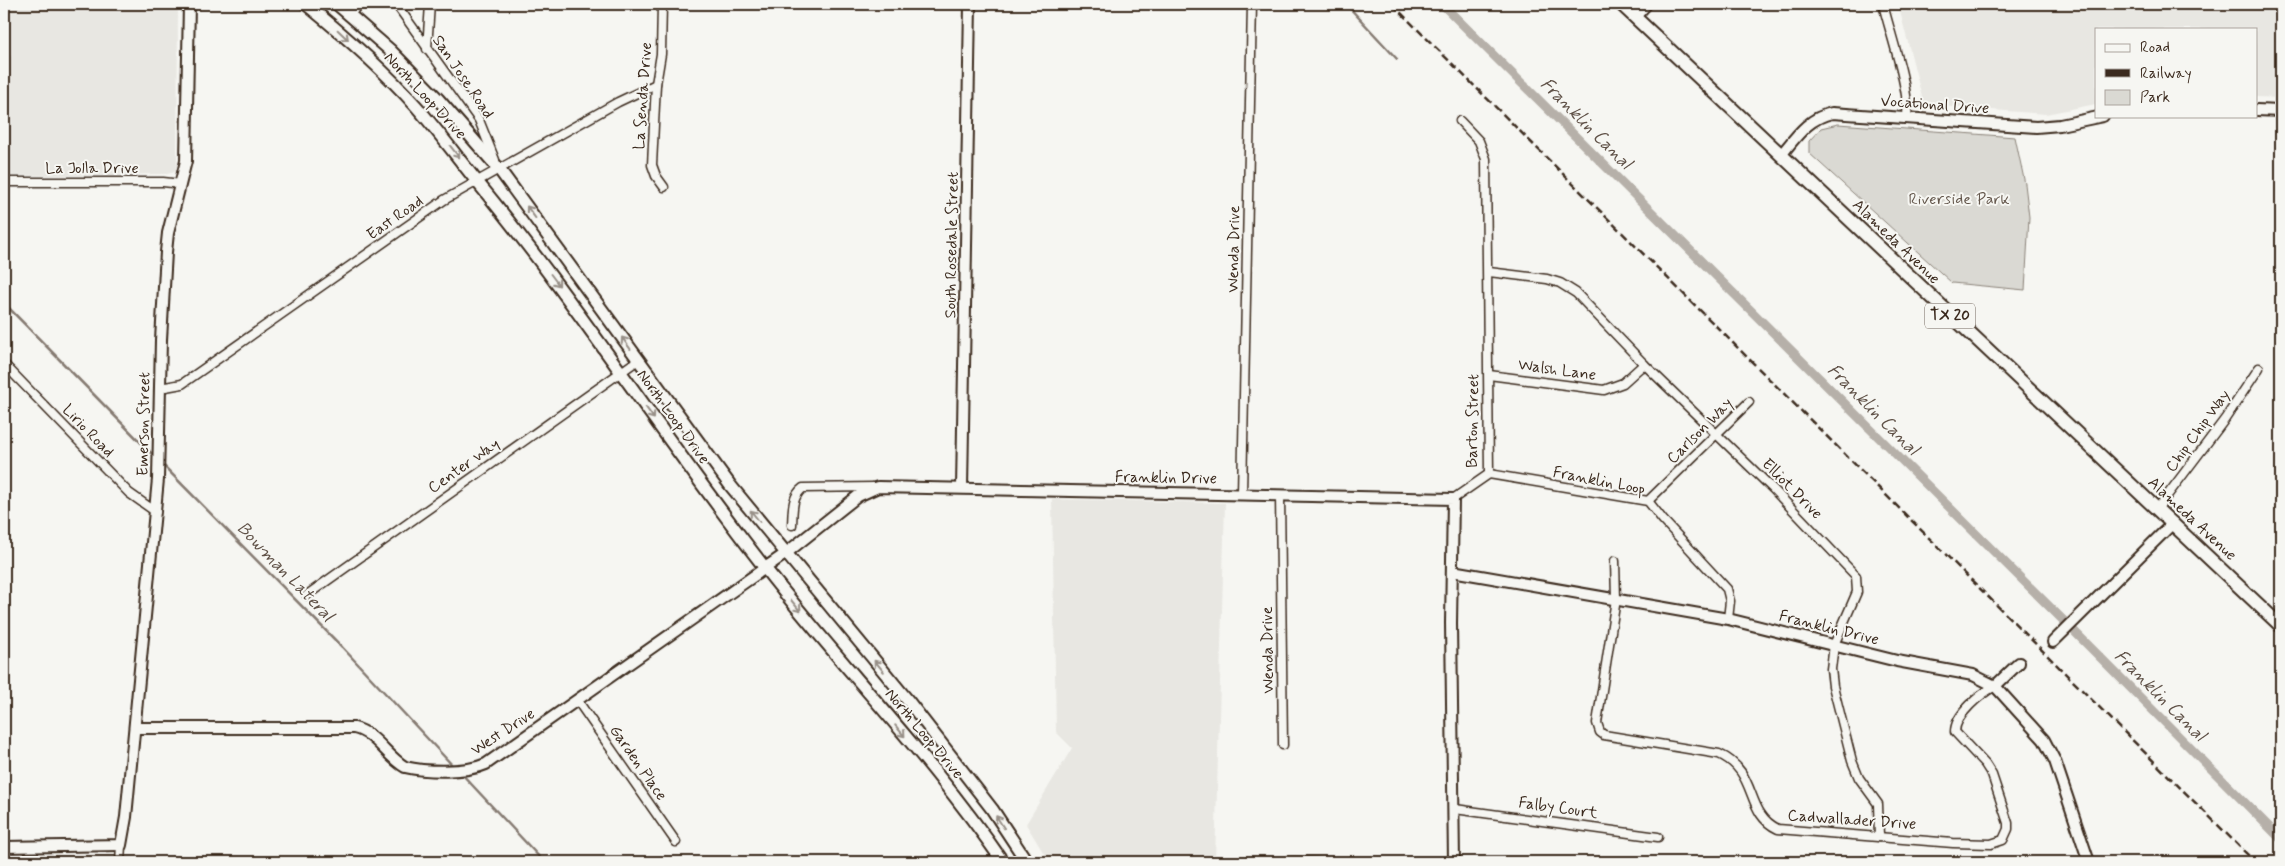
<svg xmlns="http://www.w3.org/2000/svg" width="2285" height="866" viewBox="0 0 2285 866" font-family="Mynerve,sans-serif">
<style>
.built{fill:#e8e7e2}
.green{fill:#dad9d3;stroke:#8a8278}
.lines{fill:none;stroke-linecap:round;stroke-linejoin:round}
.stream{stroke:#857a71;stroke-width:2.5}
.canal{stroke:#b6b0a9;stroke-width:9}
.minor-casing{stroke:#3b2a1e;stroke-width:11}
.tertiary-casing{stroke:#3b2a1e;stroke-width:14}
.secondary-casing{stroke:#3b2a1e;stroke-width:15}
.primary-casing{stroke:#3b2a1e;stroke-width:16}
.minor{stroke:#f6f6f2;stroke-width:8}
.tertiary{stroke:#f6f6f2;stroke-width:10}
.secondary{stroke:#f6f6f2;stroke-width:11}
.primary{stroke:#f6f6f2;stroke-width:12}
.rail{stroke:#3b2a1e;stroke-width:2.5;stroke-dasharray:8 4;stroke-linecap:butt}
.oneway{stroke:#989088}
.labels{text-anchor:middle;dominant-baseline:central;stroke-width:4;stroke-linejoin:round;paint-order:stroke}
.shield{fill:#f6f6f2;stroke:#73675e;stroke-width:1}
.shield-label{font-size:15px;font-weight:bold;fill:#3b2a1e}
.street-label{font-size:16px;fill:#3b2a1e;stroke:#f6f6f2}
.park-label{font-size:16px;fill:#63564b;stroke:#f6f6f2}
.water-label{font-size:18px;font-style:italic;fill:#605248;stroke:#f6f6f2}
</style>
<rect width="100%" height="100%" fill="#f6f6f2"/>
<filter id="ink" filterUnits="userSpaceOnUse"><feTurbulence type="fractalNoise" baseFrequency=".02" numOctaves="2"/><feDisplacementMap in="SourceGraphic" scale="10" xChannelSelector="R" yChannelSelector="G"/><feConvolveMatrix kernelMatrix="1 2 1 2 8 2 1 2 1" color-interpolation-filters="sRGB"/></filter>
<g filter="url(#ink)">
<g class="built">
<path d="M11 4H178L177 166 175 172 167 174 4 176V56H11Z"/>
<path d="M1898 4H2281V98L2256 97V29H2096V104L2046 114 1924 105Z"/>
<path d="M1052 499 1225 503 1215 862H1049L1026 824 1072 748 1056 732Z"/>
</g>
<path class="green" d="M1838 124 2015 137 2025 184 2029 217 2025 290 1952 283 1809 153V141L1821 128Z"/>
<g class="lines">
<g class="stream">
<path d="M1346 4 1397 59"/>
<path d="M4 303 155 457"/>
<path d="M161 463 342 647 454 767"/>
<path d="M460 772 544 862"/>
<path d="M1257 862C1281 851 1343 861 1372 862"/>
</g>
<path class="canal" d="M1442 4 2075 632 2281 839"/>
<g class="minor-casing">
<g id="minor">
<path d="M396 4 479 120 495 160"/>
<path d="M662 4 661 54 656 84 652 165 656 176 664 187"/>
<path d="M1883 4C1890 33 1910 90 1907 117"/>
<path d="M350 14 359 4"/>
<path d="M427 49 430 4"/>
<path d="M1460 121 1479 141 1486 159 1489 474"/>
<path d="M4 182H163L181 184"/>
<path d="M1489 272 1547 279 1560 283 1576 293 1644 364 1773 489 1856 576 1857 592 1834 645 1831 669 1833 686 1852 761 1859 778 1878 804 1879 837"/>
<path d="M4 364 129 493 156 512"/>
<path d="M1489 375 1604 390 1623 383 1644 364"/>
<path d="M160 388 182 384 444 200 618 102 656 84"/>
<path d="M1489 474 1648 501 1663 520 1727 589 1730 601 1728 619"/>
<path d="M1242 494 1252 4"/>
<path d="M1280 495 1283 745"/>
<path d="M1453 499 1489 474"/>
<path d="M1648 501 1749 402"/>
<path d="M2157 509 2225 419 2259 368"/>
<path d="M792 525C793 512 791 497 803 488L874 487"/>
<path d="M1615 561 1616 599 1597 723 1600 732 1604 735 1719 754C1759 772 1744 813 1778 829L1953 843 1991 844 2003 840 2008 829V823L1992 775 1985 764 1955 732C1955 714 1981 694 1995 686"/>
<path d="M307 595 638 360"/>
<path d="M577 700 676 842"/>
<path d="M1455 809 1658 837"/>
<path d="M120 862 121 845"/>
</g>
</g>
<g class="tertiary-casing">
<g id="tertiary">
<path d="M2256 110 2281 111"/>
<path d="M1781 155C1796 137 1808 118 1832 113L2036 127 2060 125 2103 116"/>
<path d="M962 488 970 4"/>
<path d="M1452 571 1728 619 1897 661 1973 675 1995 686 2044 740 2055 761 2089 862"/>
<path d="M2053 642 2173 523"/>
<path d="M1995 686 2019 663"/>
<path d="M135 728H354C376 733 386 756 405 767 426 772 466 773 486 764L785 554 858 496 878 487 1453 499 1451 623 1454 862"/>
<path d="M4 847 121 845 126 817 158 479 161 340 166 252 168 233 186 161 189 4"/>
</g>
</g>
<g class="secondary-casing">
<g id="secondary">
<path d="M306 4C344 35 383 69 416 106 438 131 458 158 479 184 580 307 666 442 765 568 842 667 932 758 1003 862"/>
<path d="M337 4 391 51 438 99 499 169 730 485 909 702 992 809 1027 862"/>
<path d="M1635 16 1646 4"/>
</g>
</g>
<g class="primary-casing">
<path id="primary" d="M1621 4 2281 626"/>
</g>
<use href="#minor" class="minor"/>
<use href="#tertiary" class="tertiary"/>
<use href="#secondary" class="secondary"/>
<use href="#primary" class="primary"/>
<path class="rail" d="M1392 4 2255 862"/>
</g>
<defs><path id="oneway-shaft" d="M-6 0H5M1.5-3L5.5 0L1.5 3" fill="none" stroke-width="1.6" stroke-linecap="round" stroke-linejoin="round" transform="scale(1.25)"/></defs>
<g class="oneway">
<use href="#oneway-shaft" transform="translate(343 35) rotate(44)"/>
<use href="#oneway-shaft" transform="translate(455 152) rotate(52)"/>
<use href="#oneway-shaft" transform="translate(531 212) rotate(-126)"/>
<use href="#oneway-shaft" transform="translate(555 280) rotate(53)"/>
<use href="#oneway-shaft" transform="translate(626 343) rotate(-126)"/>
<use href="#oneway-shaft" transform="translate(650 413) rotate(54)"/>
<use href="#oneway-shaft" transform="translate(755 516) rotate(-129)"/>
<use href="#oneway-shaft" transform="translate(796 606) rotate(50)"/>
<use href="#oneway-shaft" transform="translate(879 666) rotate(-130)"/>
<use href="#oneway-shaft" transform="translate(900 731) rotate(50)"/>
<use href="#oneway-shaft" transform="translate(1000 822) rotate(-123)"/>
</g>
</g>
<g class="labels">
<rect class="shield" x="1925" y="303.5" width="50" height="25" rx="4"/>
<g class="shield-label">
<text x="1950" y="316">TX 20</text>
</g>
<g class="street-label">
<text transform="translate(463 77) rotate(56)">San Jose Road</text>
<text transform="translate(425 96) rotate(47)">North Loop Drive</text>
<text transform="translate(643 96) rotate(-86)">La Senda Drive</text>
<text transform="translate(1935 105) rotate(4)">Vocational Drive</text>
<text x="92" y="168">La Jolla Drive</text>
<text transform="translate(395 218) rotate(-35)">East Road</text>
<text transform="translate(1896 242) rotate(44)">Alameda Avenue</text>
<text transform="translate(952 245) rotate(-89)">South Rosedale Street</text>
<text transform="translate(1234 249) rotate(-89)">Wenda Drive</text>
<text transform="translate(1557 370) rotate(8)">Walsh Lane</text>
<text transform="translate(673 417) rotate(54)">North Loop Drive</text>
<text transform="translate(1473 421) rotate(-89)">Barton Street</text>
<text transform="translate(144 424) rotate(-89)">Emerson Street</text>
<text transform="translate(88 431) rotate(46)">Lirio Road</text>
<text transform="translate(1700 431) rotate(-45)">Carlson Way</text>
<text transform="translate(2198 431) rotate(-54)">Chip Chip Way</text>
<text transform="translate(464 466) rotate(-35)">Center Way</text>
<text transform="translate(1166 478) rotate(1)">Franklin Drive</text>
<text transform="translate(1599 481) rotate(11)">Franklin Loop</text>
<text transform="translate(1792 489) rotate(45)">Elliot Drive</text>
<text transform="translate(2192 519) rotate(43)">Alameda Avenue</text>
<text transform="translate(1829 628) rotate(14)">Franklin Drive</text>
<text transform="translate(1268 650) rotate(-91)">Wenda Drive</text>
<text transform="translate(503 732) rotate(-33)">West Drive</text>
<text transform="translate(924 734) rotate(50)">North Loop Drive</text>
<text transform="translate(638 763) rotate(55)">Garden Place</text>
<text transform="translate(1558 808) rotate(8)">Falby Court</text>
<text transform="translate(1852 820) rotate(4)">Cadwallader Drive</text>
</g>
<g class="park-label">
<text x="1959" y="199">Riverside Park</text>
</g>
<g class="water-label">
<text transform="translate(1586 124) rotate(45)">Franklin Canal</text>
<text transform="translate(1873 410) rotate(45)">Franklin Canal</text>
<text transform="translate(285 572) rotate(46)">Bowman Lateral</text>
<text transform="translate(2160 696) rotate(45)">Franklin Canal</text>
</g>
</g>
<rect width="2285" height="866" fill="none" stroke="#f6f6f2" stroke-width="20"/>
<rect x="10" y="10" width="2265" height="846" fill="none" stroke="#3b2a1e" stroke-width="2" filter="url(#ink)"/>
<rect x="2095" y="28" width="162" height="90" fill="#f6f6f2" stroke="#aba49d"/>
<rect x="2105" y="44" width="25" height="8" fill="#f6f6f2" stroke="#aba49d"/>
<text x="2140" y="52" font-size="15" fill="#3b2a1e">Road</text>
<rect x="2105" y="69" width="25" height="8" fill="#3b2a1e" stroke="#aba49d"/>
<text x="2140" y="78" font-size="15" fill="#3b2a1e">Railway</text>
<rect x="2105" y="90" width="25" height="15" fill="#dad9d3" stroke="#aba49d"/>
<text x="2140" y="102" font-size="15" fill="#3b2a1e">Park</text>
</svg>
